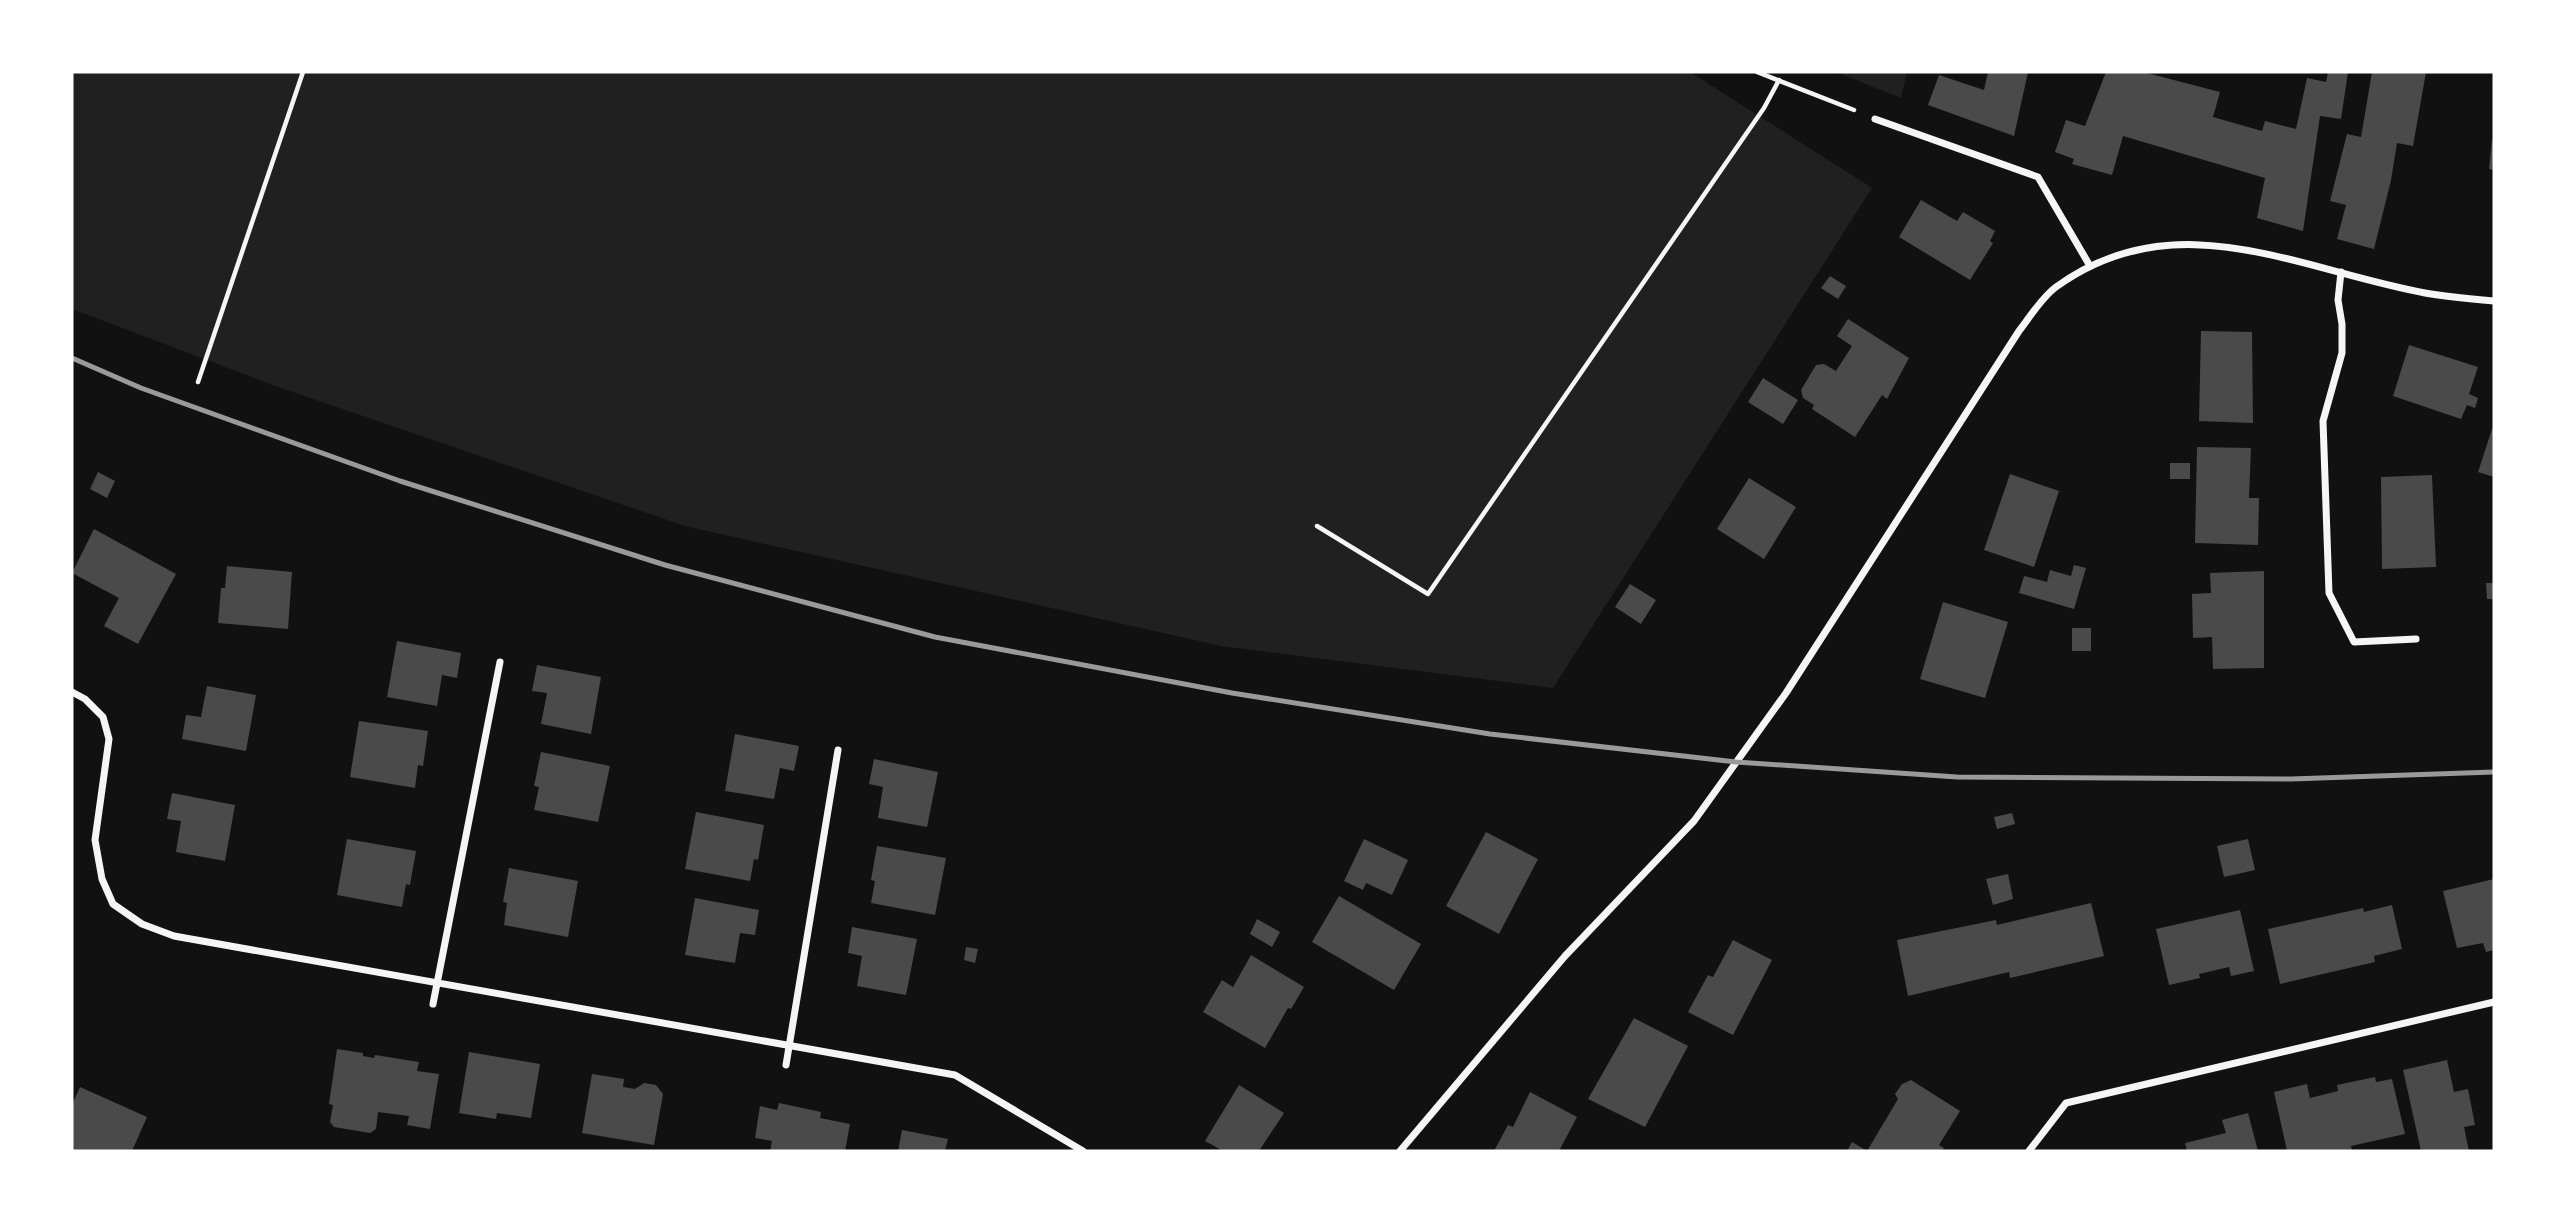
<svg xmlns="http://www.w3.org/2000/svg" width="2566" height="1223" viewBox="0 0 2566 1223" font-family="Roboto,sans-serif">
<style>
.green{fill:#202020}
.building{fill:#4a4a4a}
.lines{fill:none;stroke-linecap:round;stroke-linejoin:round}
.path{stroke:#f5f5f5;stroke-width:4.5}
.minor{stroke:#f5f5f5;stroke-width:7}
.rail{stroke:#9a9a9a;stroke-width:5}
</style>
<rect width="100%" height="100%" fill="#111"/>
<g class="green">
<path d="M72 72H1690L1872 188 1553 688 1221 646 685 526 281 388 72 309Z"/>
<path d="M1836 72H1907L1901 98Z"/>
</g>
<g class="building">
<path d="M1988 72H2028L2014 136 1928 105 1939 75 1984 90Z"/>
<path d="M2106 72H2143L2220 92 2213 117 2262 131 2265 121 2296 129 2307 78 2326 82 2328 72H2348L2341 119 2320 116 2303 231 2257 218 2265 178 2123 136 2112 175 2072 164 2074 159 2055 152 2066 120 2085 126Z"/>
<path d="M2372 72H2426L2413 146 2397 143 2391 180 2374 249 2337 239 2346 205 2330 201 2347 134 2361 137Z"/>
<path d="M2492 140H2494V170L2489 169Z"/>
<path d="M1921 200 1957 221 1963 212 1995 231 1990 241 1993 243 1970 280 1899 237Z"/>
<path d="M1830 276 1846 286 1838 299 1821 288Z"/>
<path d="M1848 319 1909 358 1887 399 1882 395 1855 437 1812 409 1814 405 1803 398 1801 390 1816 365 1824 364 1836 371 1852 346 1837 336Z"/>
<path d="M2201 331 2252 332 2253 423 2199 421Z"/>
<path d="M2409 345 2478 367 2469 394 2478 398 2475 408 2467 405 2461 419 2393 396Z"/>
<path d="M1763 378 1798 400 1783 424 1748 402Z"/>
<path d="M2494 423V477L2478 472Z"/>
<path d="M2197 447 2251 448 2249 498H2259L2258 545 2195 543Z"/>
<rect x="2170" y="463" width="20" height="16"/>
<path d="M98 472 115 481 107 498 90 489Z"/>
<path d="M2010 474 2059 491 2034 567 1984 550Z"/>
<path d="M2432 475 2436 567 2382 569 2381 477Z"/>
<path d="M1749 478 1796 507 1764 559 1717 529Z"/>
<path d="M94 529 176 574 138 644 104 626 119 598 72 573Z"/>
<path d="M2074 565 2086 568 2074 609 2019 593 2024 576 2047 582 2050 570 2071 576Z"/>
<path d="M227 566 292 572 288 629 218 623 221 588H225Z"/>
<path d="M2264 571V668L2213 669 2212 637 2193 638 2192 594 2211 593 2210 573Z"/>
<path d="M2486 583H2494V599H2487Z"/>
<path d="M1630 584 1656 600 1641 624 1615 607Z"/>
<path d="M1943 602 2008 622 1985 698 1920 679Z"/>
<rect x="2072" y="628" width="19" height="23"/>
<path d="M397 641 461 653 457 678 442 675 437 706 387 697Z"/>
<path d="M537 665 601 677 591 734 541 724 547 693 532 691Z"/>
<path d="M207 686 256 695 246 751 182 739 186 715 201 717Z"/>
<path d="M359 721 428 731 423 766 418 765 415 788 350 777Z"/>
<path d="M735 734 799 746 794 771 780 768 774 799 725 791Z"/>
<path d="M541 752 610 766 598 822 534 810 539 787 534 786Z"/>
<path d="M874 759 938 772 927 827 878 818 883 787 869 784Z"/>
<path d="M172 793 235 805 225 861 176 852 181 821 167 819Z"/>
<path d="M696 812 764 825 758 860 754 859 750 881 685 869Z"/>
<path d="M2012 813 2015 824 1997 829 1994 817Z"/>
<path d="M1486 832 1538 859 1499 934 1446 906Z"/>
<path d="M347 839 416 851 410 885 406 884 402 907 337 895Z"/>
<path d="M1364 839 1408 860 1392 895 1366 883 1363 890 1344 881Z"/>
<path d="M2248 839 2255 870 2224 877 2217 846Z"/>
<path d="M877 846 946 858 935 915 871 903 875 881 871 880Z"/>
<path d="M509 868 578 881 568 937 504 925 507 903 503 902Z"/>
<path d="M2008 874 2013 899 1993 905 1986 879Z"/>
<path d="M2494 879V950L2486 952 2483 943 2457 948 2443 891Z"/>
<path d="M1339 896 1421 944 1394 990 1312 942Z"/>
<path d="M695 898 759 910 755 935 740 933 735 963 685 955Z"/>
<path d="M2091 903 2104 956 2010 978 2009 972 1908 996 1897 940 1996 920 1997 925Z"/>
<path d="M2392 905 2402 949 2374 956 2375 962 2280 984 2268 929 2363 908 2364 912Z"/>
<path d="M2240 910 2254 971 2231 976 2229 967 2199 974 2200 978 2169 985 2156 929Z"/>
<path d="M1257 919 1280 932 1272 947 1250 934Z"/>
<path d="M852 927 917 939 906 995 857 986 862 956 848 953Z"/>
<path d="M1733 940 1772 960 1733 1035 1688 1012 1708 975 1713 977Z"/>
<path d="M966 947 978 949 975 963 964 960Z"/>
<path d="M1251 955 1304 987 1291 1009 1288 1008 1265 1048 1203 1012 1222 980 1233 987Z"/>
<path d="M1634 1018 1688 1046 1645 1127 1588 1099Z"/>
<path d="M337 1049 363 1053V1056L374 1058 375 1055 419 1062 417 1071 439 1074 430 1129 407 1125 409 1116 378 1112 376 1129 370 1133 334 1127 330 1122 333 1105 329 1104Z"/>
<path d="M469 1052 540 1064 531 1118 497 1113 496 1119 459 1113Z"/>
<path d="M2447 1060 2454 1092 2468 1089 2475 1125 2464 1127 2469 1151H2421L2403 1070Z"/>
<path d="M592 1074 624 1079 623 1087 635 1089 644 1083 656 1085 663 1094 654 1145 582 1133Z"/>
<path d="M2375 1077 2376 1082 2392 1079 2405 1134 2351 1146 2352 1151H2287L2274 1092 2307 1084 2310 1098 2338 1091 2337 1085Z"/>
<path d="M1911 1080 1960 1111 1939 1145 1944 1148 1942 1151H1867L1898 1099 1895 1094 1902 1084Z"/>
<path d="M1239 1085 1284 1113 1259 1151H1223L1205 1141Z"/>
<path d="M80 1087 147 1117 132 1151H72V1105Z"/>
<path d="M1530 1092 1577 1117 1559 1151H1494L1508 1125 1513 1127Z"/>
<path d="M779 1103 821 1112 820 1118 850 1124 845 1151H770L772 1141 755 1138 760 1106 777 1110Z"/>
<path d="M2248 1113 2258 1151H2187L2185 1143 2226 1133 2222 1120Z"/>
<path d="M902 1130 948 1139 945 1151H898Z"/>
<path d="M1852 1142 1867 1151H1847Z"/>
</g>
<g class="lines">
<g class="path">
<path d="M1757 72 1854 110"/>
<path d="M198 382 303 72"/>
<path d="M1317 526 1428 594 1764 108 1779 80"/>
</g>
<g class="minor">
<path d="M1875 119 2038 177 2090 266"/>
<path d="M2341 272 2338 300 2342 324V353L2323 421 2329 593 2354 642 2416 639"/>
<path d="M72 692 85 699 103 717 109 739 95 840 102 879 113 904 142 924 174 936 955 1075 1083 1151"/>
<path d="M433 1004 500 662"/>
<path d="M786 1065 838 750"/>
<path d="M1400 1151 1565 956 1694 821 1786 693 2019 331C2030 317 2042 297 2056 287 2176 200 2299 270 2425 293 2448 297 2471 299 2494 301"/>
<path d="M2029 1151 2066 1103 2494 1002"/>
</g>
<path class="rail" d="M72 358 141 388 400 481 665 565 935 637 1232 693 1490 734 1736 762 1957 777 2291 779 2494 772"/>
</g>
<rect width="2566" height="1223" fill="none" stroke="#ffffff" stroke-width="147"/>
</svg>
